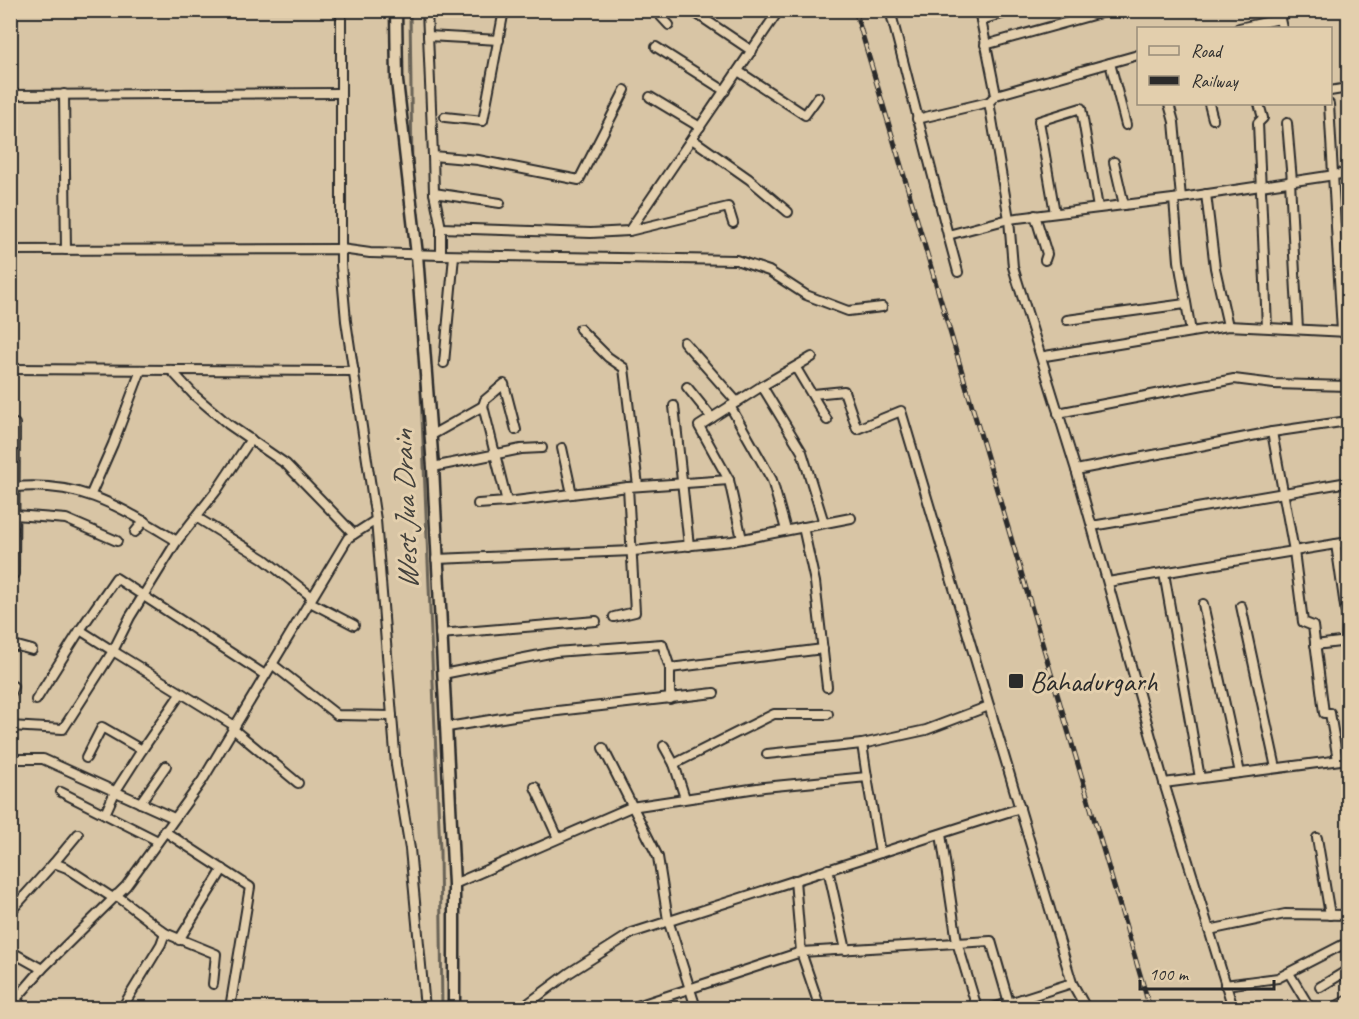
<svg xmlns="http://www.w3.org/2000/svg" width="1359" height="1019" viewBox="0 0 1359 1019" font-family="Caveat,sans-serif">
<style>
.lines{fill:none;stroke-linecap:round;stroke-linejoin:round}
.stream{stroke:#686256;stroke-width:3}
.minor-casing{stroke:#2b2b2b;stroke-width:12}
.secondary-casing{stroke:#2b2b2b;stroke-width:15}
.minor{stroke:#e3cfad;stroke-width:8}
.secondary{stroke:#e3cfad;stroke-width:10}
.rail-casing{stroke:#2b2b2b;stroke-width:5}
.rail{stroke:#e3cfad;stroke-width:3;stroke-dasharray:9;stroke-linecap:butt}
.poi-dot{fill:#2b2b2b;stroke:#e3cfad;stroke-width:2}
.labels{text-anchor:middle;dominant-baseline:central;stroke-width:6;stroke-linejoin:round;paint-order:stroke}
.poi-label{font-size:28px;fill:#2b2b2b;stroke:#e3cfad;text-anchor:start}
.water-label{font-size:30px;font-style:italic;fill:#44423d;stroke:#e3cfad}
</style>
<rect width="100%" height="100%" fill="#d8c5a5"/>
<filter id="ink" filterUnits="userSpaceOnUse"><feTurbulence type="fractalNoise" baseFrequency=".0167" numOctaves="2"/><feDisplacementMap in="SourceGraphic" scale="12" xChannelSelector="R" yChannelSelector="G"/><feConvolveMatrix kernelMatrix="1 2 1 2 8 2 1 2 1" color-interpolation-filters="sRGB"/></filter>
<g filter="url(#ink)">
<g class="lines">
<g class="stream">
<path d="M410 10 412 171"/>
<path d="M419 345 440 851 442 1008"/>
</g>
<g class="minor-casing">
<g id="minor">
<path d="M341 10V265L346 321 376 520 396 765 410 849 425 1008"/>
<path d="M427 10 433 156"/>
<path d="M655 10 669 25"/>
<path d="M691 10 752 51"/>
<path d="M890 10 948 235 1009 219 1181 198"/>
<path d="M925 10 926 12"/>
<path d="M952 10V12"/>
<path d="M979 10 996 95 989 102 1009 219 1013 267 1076 470 1164 783 1233 1008"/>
<path d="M1282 10 1280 19 1282 28"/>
<path d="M1283 14 1298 10"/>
<path d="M981 20 1015 10"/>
<path d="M1239 28 1280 19"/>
<path d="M428 36 499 40"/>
<path d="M985 45 1111 10"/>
<path d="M656 47 725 91"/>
<path d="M1110 63 1126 125"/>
<path d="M738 71 805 115 818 97"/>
<path d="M1330 91 1348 88"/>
<path d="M64 94 66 250"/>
<path d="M10 95 341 93"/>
<path d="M996 95 1138 55"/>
<path d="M650 97 700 127"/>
<path d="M1169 104 1174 122 1181 198 1348 173"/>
<path d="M1209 104 1213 119"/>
<path d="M1259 104 1263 118 1258 123 1267 327"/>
<path d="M1329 104 1342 332"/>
<path d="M445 117 483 121 504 10"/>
<path d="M917 119 989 102"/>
<path d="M1287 123 1292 181"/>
<path d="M692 139 749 179 788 212"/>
<path d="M1114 162 1124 205"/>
<path d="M1290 181 1298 329"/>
<path d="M434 193 433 156 478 160 579 180 625 90"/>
<path d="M1206 194 1215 268 1228 326"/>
<path d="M1174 199 1179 261 1191 332"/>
<path d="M1055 213 1039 121 1081 108 1098 208"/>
<path d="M1035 215 1047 254 1045 260"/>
<path d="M441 228 591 233 629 231 779 10"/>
<path d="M629 231 728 207 733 223"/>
<path d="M948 235 958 272"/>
<path d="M10 250 341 249 370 253 441 255V228L434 193 500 203"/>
<path d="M441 255 736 260 769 271 806 295 848 311 882 307"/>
<path d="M1067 320 1185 304"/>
<path d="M580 329 608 357 624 368 638 486"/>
<path d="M684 342 737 402"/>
<path d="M1045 356 1228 326 1348 332"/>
<path d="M444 363 454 256"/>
<path d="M796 368 827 420"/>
<path d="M10 369 354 371"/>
<path d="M171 370 194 395 228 424 286 464 354 534"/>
<path d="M762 386 812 357"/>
<path d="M687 387 712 418"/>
<path d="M813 394 844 391 857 429 901 411 1072 983 1086 1008"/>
<path d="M483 406 485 400 504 384 516 430"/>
<path d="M674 406 689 546"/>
<path d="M730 406 772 480 786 530"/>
<path d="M1058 413 1234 379 1274 384 1348 386"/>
<path d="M1272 432 1294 551 1303 622 1313 626 1324 713H1330L1338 760"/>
<path d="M430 436 483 406 507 502 628 487 729 480"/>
<path d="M562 448 572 494"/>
<path d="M433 467 521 449 542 448"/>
<path d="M1076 470 1272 432 1348 421"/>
<path d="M15 487C83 481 121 508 177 541"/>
<path d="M91 494 113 444 141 370"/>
<path d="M478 504 507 502"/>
<path d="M15 515 66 519 117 541"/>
<path d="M196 517 264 559 312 597"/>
<path d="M1092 526 1348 482"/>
<path d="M803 527 815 582 827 687"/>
<path d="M135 532 144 521"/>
<path d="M742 539 729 480 699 426 762 386 802 452 824 523"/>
<path d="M1336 544 1348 628"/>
<path d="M436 559 633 551 732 541 851 518"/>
<path d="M1164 573 1200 778"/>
<path d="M10 574H14L15 424"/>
<path d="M1108 582 1348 542"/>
<path d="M310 602 354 625"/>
<path d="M1203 604 1240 773"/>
<path d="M1241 606 1276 768"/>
<path d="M614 617 635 612 628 487"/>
<path d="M80 630 116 578 265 675"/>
<path d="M440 634 596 621"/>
<path d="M10 644 32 650"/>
<path d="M1315 645 1348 641"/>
<path d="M272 664 337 715 392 716"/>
<path d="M670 668 823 649"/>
<path d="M443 674 555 652 662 644 670 668V699"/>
<path d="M10 696 13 686"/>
<path d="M36 700 80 630 113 651 130 617 177 541 217 490 251 439"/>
<path d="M10 726 63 729 113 651 235 726"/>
<path d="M448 727 514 716 714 693"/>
<path d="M233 729 298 783"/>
<path d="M862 744 867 777"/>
<path d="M664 746 674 764"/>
<path d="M603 748 658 857 668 920 696 1008"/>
<path d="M767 754 862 744 926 730 989 706"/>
<path d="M86 758 102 727 142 750 181 693"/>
<path d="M10 759H43L174 818"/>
<path d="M1164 783 1348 759"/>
<path d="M535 787 558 838"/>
<path d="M61 792 158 841"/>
<path d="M685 798 674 764 774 714H828"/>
<path d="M140 803 166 766"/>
<path d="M105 814 115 792 142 750"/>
<path d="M164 831 250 887 230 1008"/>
<path d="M941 834 957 942 977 1008"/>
<path d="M1317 838 1330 915"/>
<path d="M54 863 78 834"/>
<path d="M828 869 846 950"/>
<path d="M795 880 801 952 820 1008"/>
<path d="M454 884 631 807 764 787 867 777 880 853"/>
<path d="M116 895 165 933 216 954 213 984"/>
<path d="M10 912 54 863 67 868 113 898"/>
<path d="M1209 930 1285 914 1348 915"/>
<path d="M179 940 223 869"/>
<path d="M10 951 42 969"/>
<path d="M1289 973 1310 1008"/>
<path d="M1225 985 1278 978 1348 942"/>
<path d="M1320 987 1348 970"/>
<path d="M1022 999 1025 1008"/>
<path d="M16 1000 24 1008"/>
<path d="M10 1006 42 969 126 886 202 781 348 538 376 520"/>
<path d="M122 1008 161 944 165 933"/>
<path d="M522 1008 569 973 632 933 1020 808"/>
<path d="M631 1008 801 952 991 941 1009 1003"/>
<path d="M993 1008 1072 983"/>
<path d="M1333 1008 1348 1000"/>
</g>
</g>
<g class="secondary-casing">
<path id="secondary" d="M396 10 397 81 417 255 433 467 454 884V1008"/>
</g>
<use href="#minor" class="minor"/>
<use href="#secondary" class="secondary"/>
<g class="rail-casing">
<path id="rail" d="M855 10 1150 1008"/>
</g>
<use href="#rail" class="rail"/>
</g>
</g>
<rect class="poi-dot" x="1008" y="673" width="16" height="16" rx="3"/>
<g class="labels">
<g class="poi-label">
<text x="1030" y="681">Bahadurgarh</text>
</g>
<g class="water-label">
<text transform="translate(405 510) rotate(-92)">West Jua Drain</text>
</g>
</g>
<rect width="1359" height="1019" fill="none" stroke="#e3cfad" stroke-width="36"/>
<rect x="18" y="18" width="1323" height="983" fill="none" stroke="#2b2b2b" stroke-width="2" filter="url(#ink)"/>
<rect x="1137" y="27" width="195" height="78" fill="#e3cfad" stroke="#998d79" stroke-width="1.5"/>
<rect x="1149" y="46" width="30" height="9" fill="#e3cfad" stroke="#998d79" stroke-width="1.5"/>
<text x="1191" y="57" font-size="18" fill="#2b2b2b">Road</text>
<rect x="1149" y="76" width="30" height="9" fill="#2b2b2b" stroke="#998d79" stroke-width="1.5"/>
<text x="1191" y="87" font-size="18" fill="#2b2b2b">Railway</text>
<path d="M1140 980v9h134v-9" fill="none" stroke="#2b2b2b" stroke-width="3"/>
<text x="1149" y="980" font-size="18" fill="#2b2b2b" stroke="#e3cfad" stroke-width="4.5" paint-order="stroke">100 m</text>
</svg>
